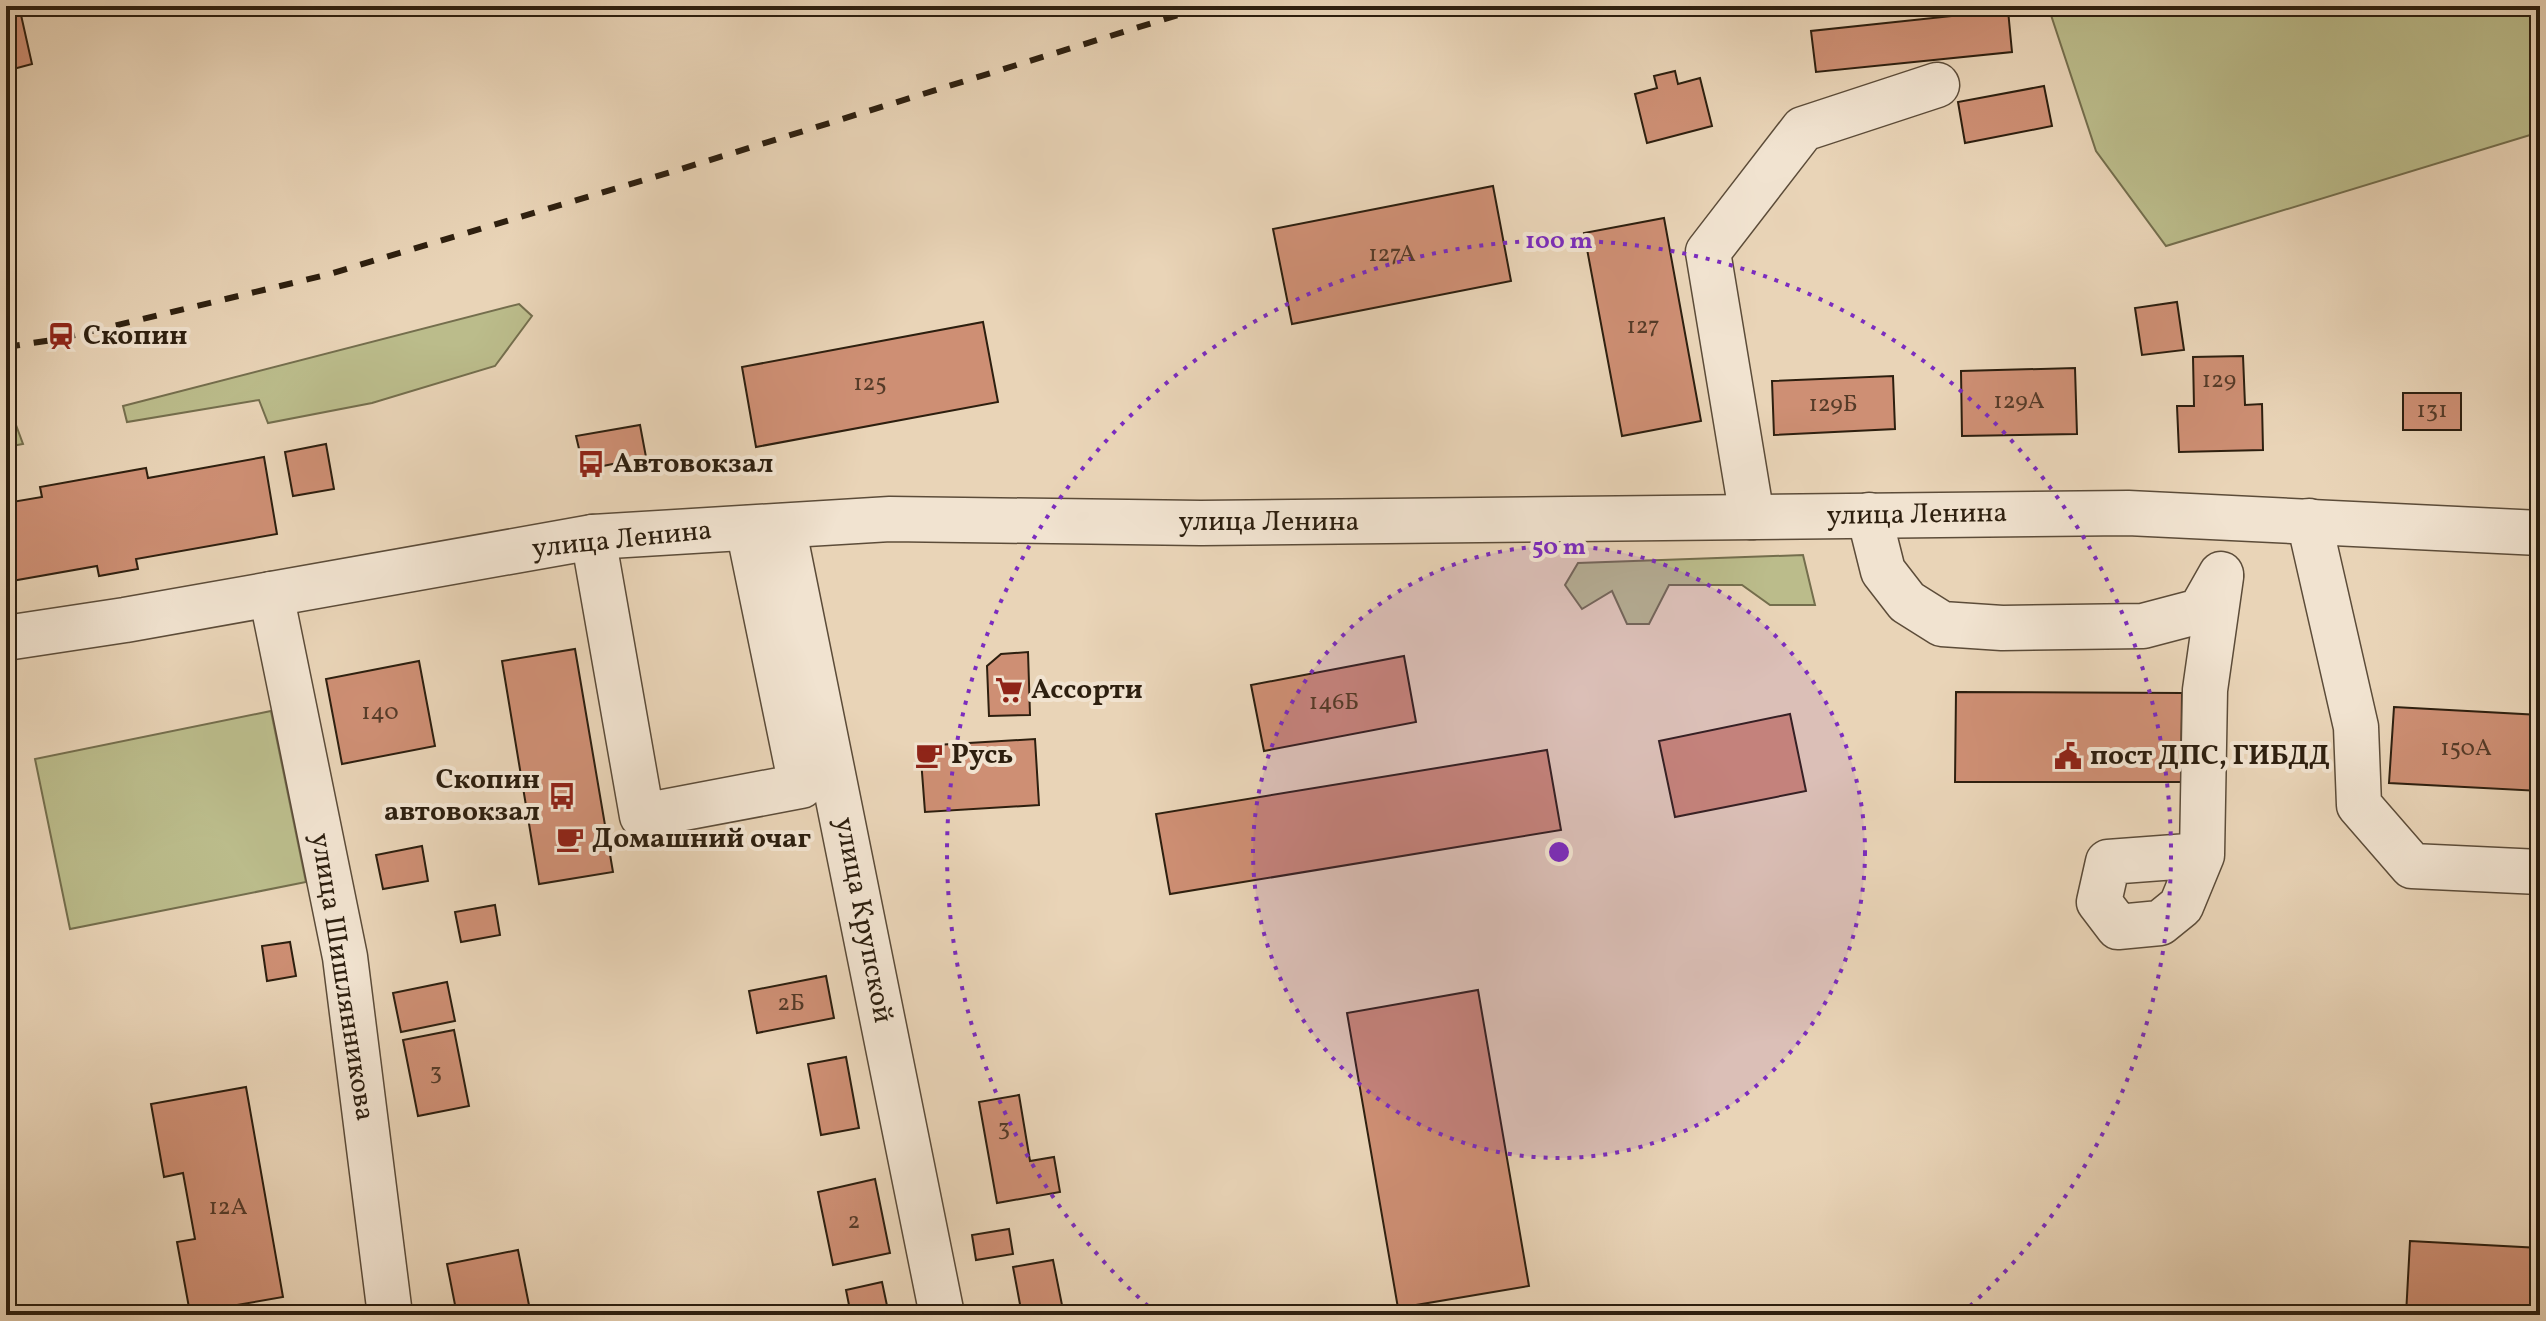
<svg xmlns="http://www.w3.org/2000/svg" width="2546" height="1321" viewBox="0 0 2546 1321" font-family="Vollkorn,serif">
<style>
.green{fill:#bbbc8b;stroke:#746e4d;stroke-width:2}
.building{fill:#ce8f74;stroke:#2d1f0f;stroke-width:2}
.lines{fill:none;stroke-linecap:round;stroke-linejoin:round}
.minor-casing{stroke:#5c4c39;stroke-width:47}
.minor{stroke:#f1e3d0;stroke-width:44}
.rail{stroke:#2d1f0f;stroke-width:6;stroke-dasharray:14 14;stroke-linecap:butt}
.ring{fill:none;stroke:#7b2cbf;stroke-width:4;stroke-dasharray:4 8}
.labels{text-anchor:middle;dominant-baseline:central;stroke-width:8;stroke-linejoin:round;paint-order:stroke}
.number-label{font-size:24px;fill:#553b28}
.poi-label{font-size:28px;font-weight:bold;fill:#2d1f0f;stroke:#f1e3d0;text-anchor:start}
.street-label{font-size:28px;fill:#2d1f0f;stroke:#f1e3d0}
.centre{fill:#7b2cbf;stroke:#f1e3d0;stroke-width:4}
.ring-label{font-size:24px;text-anchor:middle;font-weight:bold;fill:#7b2cbf;stroke:#f1e3d0;stroke-width:8;stroke-linejoin:round;paint-order:stroke}
</style>
<rect width="100%" height="100%" fill="#e9d4b7"/>
<filter id="stains"><feTurbulence type="fractalNoise" baseFrequency=".0025" numOctaves="4"/><feColorMatrix values="0 0 0 0 .2 0 0 0 0 .09 0 0 0 0 .02 0 0 0 .5 -.17"/></filter>
<radialGradient id="worn" r=".72"><stop offset=".6" stop-color="#630" stop-opacity="0"/><stop offset="1" stop-color="#630" stop-opacity=".3"/></radialGradient>
<g class="green">
<path d="M2048 6H2540V132L2166 246 2096 151Z"/>
<path d="M519 304 532 316 495 366 372 403 268 423 259 400 127 422 123 406Z"/>
<path d="M16 425 23 444 6 447V426Z"/>
<path d="M1803 555 1815 605H1770L1742 585H1669L1649 624H1627L1612 591 1582 609 1565 585 1578 563Z"/>
<path d="M271 711 306 882 70 929 35 759Z"/>
</g>
<g class="building">
<path d="M6 6H19L32 64 6 71Z"/>
<path d="M2008 10 2012 52 1816 72 1811 31Z"/>
<path d="M1675 71 1678 84 1700 78 1712 126 1647 143 1635 94 1657 88 1654 76Z"/>
<path d="M2044 86 2052 126 1965 143 1958 102Z"/>
<path d="M1493 186 1511 281 1292 324 1273 229Z"/>
<path d="M1664 218 1701 421 1622 436 1584 233Z"/>
<path d="M2177 302 2184 350 2142 355 2135 308Z"/>
<path d="M983 322 998 402 756 447 742 367Z"/>
<path d="M2243 356 2245 405 2262 404 2263 450 2179 452 2177 406H2194L2193 357Z"/>
<path d="M2075 368 2077 434 1962 436 1961 371Z"/>
<path d="M1893 376 1895 429 1774 435 1772 381Z"/>
<rect x="2403" y="393" width="58" height="37"/>
<path d="M640 425 646 457 584 470 576 436Z"/>
<path d="M326 444 334 489 293 496 285 452Z"/>
<path d="M264 457 277 534 136 559 138 569 99 576 97 566 6 582V503L42 497 40 487 146 468 148 478Z"/>
<path d="M575 649 613 872 539 884 502 661Z"/>
<path d="M1028 652 1030 715 989 716 987 666 1001 654Z"/>
<path d="M1404 656 1416 722 1264 751 1251 685Z"/>
<path d="M419 661 435 746 342 764 326 679Z"/>
<path d="M1956 692 2182 693 2181 782H1955Z"/>
<path d="M2394 707 2540 715V791L2389 783Z"/>
<path d="M1790 714 1806 791 1675 817 1659 741Z"/>
<path d="M1035 739 1039 805 925 812 920 746Z"/>
<path d="M1547 750 1561 830 1170 894 1156 814Z"/>
<path d="M6 817 13 858 6 859Z"/>
<path d="M422 846 428 881 383 889 376 855Z"/>
<path d="M495 905 500 935 461 942 455 912Z"/>
<path d="M290 942 296 976 267 981 262 946Z"/>
<path d="M826 976 834 1018 757 1033 749 991Z"/>
<path d="M447 982 455 1021 401 1032 393 993Z"/>
<path d="M1478 990 1529 1286 1398 1308 1347 1013Z"/>
<path d="M454 1030 469 1106 418 1116 403 1040Z"/>
<path d="M846 1057 859 1128 821 1135 808 1064Z"/>
<path d="M246 1087 283 1297 190 1313 177 1242 195 1239 183 1173 164 1177 151 1104Z"/>
<path d="M1019 1095 1030 1161 1054 1157 1060 1192 997 1203 979 1102Z"/>
<path d="M875 1179 890 1253 833 1265 818 1192Z"/>
<path d="M1009 1229 1013 1254 976 1260 972 1235Z"/>
<path d="M2410 1241 2540 1248V1315H2406Z"/>
<path d="M518 1250 531 1315H457L447 1264Z"/>
<path d="M1053 1260 1064 1315H1022L1013 1267Z"/>
<path d="M882 1282 889 1315H851L846 1290Z"/>
</g>
<g class="lines">
<g class="minor-casing">
<g id="minor">
<path d="M1869 515 1883 571 1907 602 1942 624 2002 628 2143 626 2200 611 2221 574"/>
<path d="M1752 517 1708 252 1803 129 1937 85"/>
<path d="M2309 521 2356 727 2359 805 2412 866 2540 872"/>
<path d="M783 526 942 1315"/>
<path d="M593 537 642 816 801 786 748 528"/>
<path d="M271 594 345 957 390 1315"/>
<path d="M6 638 125 620 593 537 890 519 1201 523 2128 513 2540 533"/>
<path d="M2202 855 2108 862 2099 902 2118 927 2160 923 2181 906 2202 855 2205 690 2221 577"/>
</g>
</g>
<use href="#minor" class="minor"/>
<path class="rail" d="M6 347 59 339 326 275 681 169 1207 6"/>
</g>
<circle cx="1559" cy="852" r="306" fill="#7b2cbf" fill-opacity=".12"/>
<g class="ring">
<circle cx="1559" cy="852" r="306"/>
<path d="M1157 1314A612 612 0 1 1 1961 1314"/>
</g>
<defs>
<g id="station-bare" transform="scale(2.16)"><path d="M-3-6H3Q5-6 5-4V2Q5 4 3 4L4.5 6H3L1.5 4h-3L-3 6H-4.5L-3 4Q-5 4-5 2V-4Q-5-6-3-6ZM-3.5-4v3h7v-3ZM-3.5 1v1.5H-2V1ZM2 1v1.5H3.5V1Z" fill="#8f2418" stroke="#f1e3d0" stroke-width="2.5" paint-order="stroke"/></g>
<g id="bus-bare" transform="scale(2.16)"><path d="M-5-6H5V4H4V6H2V4H-2V6H-4V4H-5ZM-3.5-4V0h7V-4ZM-3.5 1.2v1.5H-2V1.2ZM2 1.2v1.5H3.5V1.2Z" fill="#8f2418" stroke="#f1e3d0" stroke-width="2.5" paint-order="stroke"/></g>
<g id="supermarket-bare" transform="scale(2.16)"><path d="M-6-5.5h2.5l.6 2H6L4.5 2H-2.5L-4.4-4H-6ZM-1.5 3.2a1.3 1.3 0 1 0 .1 0ZM3 3.2a1.3 1.3 0 1 0 .1 0Z" fill="#8f2418" stroke="#f1e3d0" stroke-width="2.5" paint-order="stroke"/></g>
<g id="cafe-bare" transform="scale(2.16)"><path d="M-5.5-4.5H6V0H3Q3 3.5 0 3.5H-2.5Q-5.5 3.5-5.5 0ZM3-3.2v2h1.7v-2ZM-6 4.5H4V6H-6Z" fill="#8f2418" stroke="#f1e3d0" stroke-width="2.5" paint-order="stroke"/></g>
<g id="civic-bare" transform="scale(2.16)"><path d="M-.6-6.5H3V-4.5H.6V-3L4-1V1h2V6H-6V1h2V-1L-.6-3ZM-1.2 2.5V6h2.4V2.5Z" fill="#8f2418" stroke="#f1e3d0" stroke-width="2.5" paint-order="stroke"/></g>
</defs>
<g fill-rule="evenodd">
<use href="#station-bare" x="61" y="336"/>
<use href="#bus-bare" x="591" y="464"/>
<use href="#supermarket-bare" x="1009" y="690"/>
<use href="#cafe-bare" x="929" y="755"/>
<use href="#civic-bare" x="2068" y="756"/>
<use href="#bus-bare" x="562" y="796"/>
<use href="#cafe-bare" x="570" y="839"/>
</g>
<g class="labels">
<g class="number-label">
<text x="1392" y="255">127А</text>
<text x="1643" y="327">127</text>
<text x="2219" y="381">129</text>
<text x="870" y="384">125</text>
<text x="2019" y="402">129А</text>
<text x="1833" y="405">129Б</text>
<text x="2432" y="411">131</text>
<text x="1334" y="703">146Б</text>
<text x="380" y="713">140</text>
<text x="2466" y="749">150А</text>
<text x="791" y="1004">2Б</text>
<text x="436" y="1073">3</text>
<text x="1004" y="1129">3</text>
<text x="228" y="1208">12А</text>
<text x="854" y="1222">2</text>
</g>
<g class="poi-label">
<text x="83" y="336">Скопин</text>
<text x="613" y="464">Автовокзал</text>
<text x="1031" y="690">Ассорти</text>
<text x="951" y="755">Русь</text>
<text x="2090" y="756">пост ДПС, ГИБДД</text>
<text x="540" y="780" text-anchor="end">Скопин<tspan x="540" dy="32">автовокзал</tspan></text>
<text x="592" y="839">Домашний очаг</text>
</g>
<g class="street-label">
<text transform="translate(1917 515) rotate(-1)">улица Ленина</text>
<text x="1269" y="522">улица Ленина</text>
<text transform="translate(622 540) rotate(-6)">улица Ленина</text>
<text transform="translate(863 920) rotate(79)">улица Крупской</text>
<text transform="translate(342 977) rotate(81)">улица Шишлянникова</text>
</g>
</g>
<circle cx="1559" cy="852" r="12" class="centre"/>
<g class="ring-label">
<text x="1559" y="248">100 m</text>
<text x="1559" y="554">50 m</text>
</g>
<rect width="2546" height="1321" fill="none" stroke="#e9d4b7" stroke-width="32"/>
<rect x="8" y="8" width="2530" height="1305" fill="none" stroke="#2d1f0f" stroke-width="4"/>
<rect x="16" y="16" width="2514" height="1289" fill="none" stroke="#2d1f0f" stroke-width="2"/>
<rect width="100%" height="100%" filter="url(#stains)"/>
<rect width="100%" height="100%" fill="url(#worn)"/>
</svg>
